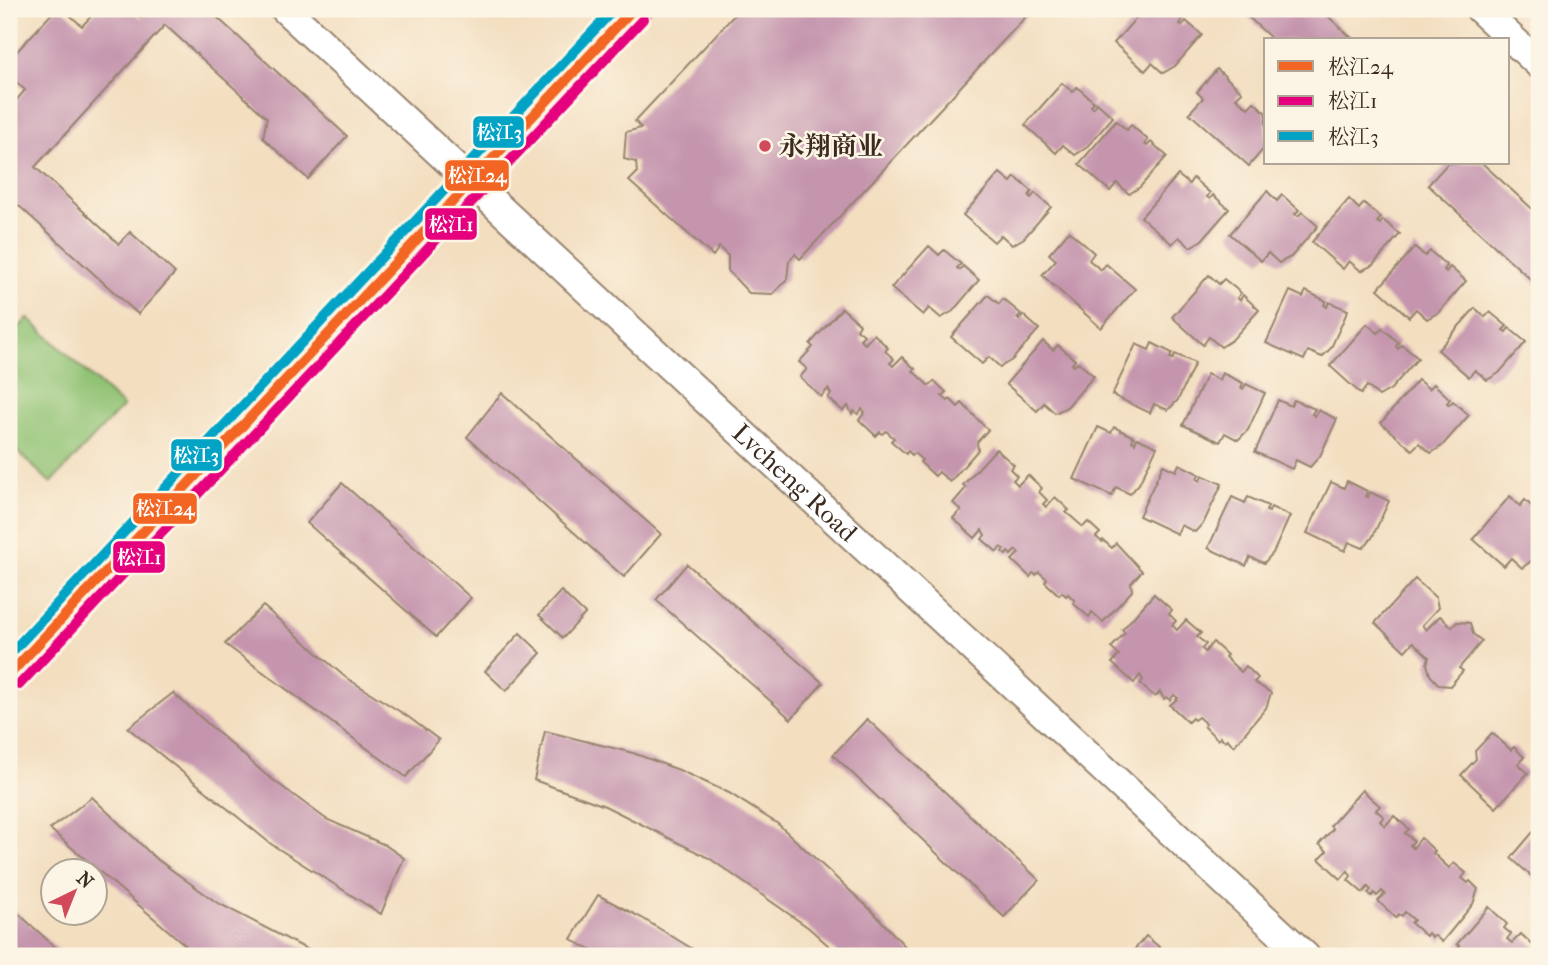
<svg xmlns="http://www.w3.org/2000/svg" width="1548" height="965" viewBox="0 0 1548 965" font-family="'IM FELL French Canon','Noto Serif SC',serif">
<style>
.green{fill:#91c374;stroke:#667649;stroke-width:2}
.building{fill:#c595ae}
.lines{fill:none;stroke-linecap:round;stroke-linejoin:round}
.minor-casing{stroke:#97846f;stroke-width:32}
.major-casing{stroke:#97846f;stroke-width:40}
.minor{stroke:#fff;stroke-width:28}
.major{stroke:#edc569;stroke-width:37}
.bus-1-casing{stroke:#fcf5e5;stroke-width:16}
.bus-2-casing{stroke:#fcf5e5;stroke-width:16}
.bus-3-casing{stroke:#fcf5e5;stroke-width:16}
.bus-1{stroke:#f26522;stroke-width:10}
.bus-2{stroke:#e5007d;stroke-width:10}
.bus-3{stroke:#03a3c5;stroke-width:10}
.poi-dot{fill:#d1495b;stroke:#fcf5e5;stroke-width:2.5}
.labels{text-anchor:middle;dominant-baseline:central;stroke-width:5;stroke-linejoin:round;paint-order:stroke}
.poi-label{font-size:26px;font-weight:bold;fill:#3b2a1e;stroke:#fcf5e5;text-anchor:start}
.street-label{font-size:26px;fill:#3b2a1e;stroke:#fcf5e5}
.line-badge{stroke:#fcf5e5;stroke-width:2.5}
.badge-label{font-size:19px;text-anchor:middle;font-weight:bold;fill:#fff}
</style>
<rect width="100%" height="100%" fill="#fcf5e5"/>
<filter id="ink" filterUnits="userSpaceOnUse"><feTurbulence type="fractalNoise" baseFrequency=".0143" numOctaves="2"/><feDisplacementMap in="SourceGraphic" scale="14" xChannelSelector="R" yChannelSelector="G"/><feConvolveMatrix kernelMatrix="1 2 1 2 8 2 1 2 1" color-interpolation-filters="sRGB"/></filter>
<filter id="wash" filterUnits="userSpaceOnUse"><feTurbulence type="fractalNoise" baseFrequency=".00686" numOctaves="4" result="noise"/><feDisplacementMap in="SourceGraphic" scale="28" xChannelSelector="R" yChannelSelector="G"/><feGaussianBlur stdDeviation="1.57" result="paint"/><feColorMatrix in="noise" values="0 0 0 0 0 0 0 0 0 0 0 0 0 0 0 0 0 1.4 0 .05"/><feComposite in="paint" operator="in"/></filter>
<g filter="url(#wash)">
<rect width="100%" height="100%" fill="#f3dec0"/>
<path class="green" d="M28 318 123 406 51 483 9 444V338Z"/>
<g id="blocks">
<g class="building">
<path d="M56 9H63L82 26 98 9H130L141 18 150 9H208L347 136 308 179 263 138 267 118 165 25 35 167 119 244 130 232 175 273 138 314 17 204 9 214V109L25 90 9 75V60Z"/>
<path d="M740 9H1033L800 259 795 254 789 261 787 279 773 294 749 293 728 271V256L719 247 713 256 629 181 637 173 636 162 624 159 626 132 641 128 635 121Z"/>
<path d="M1144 9H1171L1183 19 1180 24 1182 26 1186 21 1202 35 1175 66 1163 73 1152 63 1145 71 1114 43Z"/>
<path d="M1240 9H1320L1354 40H1273Z"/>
<path d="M1217 69 1242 92 1236 98 1248 108 1254 102 1266 113V146L1249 166 1189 113 1203 98 1197 92Z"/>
<path d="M1062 83 1073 92 1077 87 1094 102 1091 106 1093 108 1097 103 1113 117 1086 148 1075 155 1063 145 1056 153 1025 125Z"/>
<path d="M1116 121 1127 130 1131 125 1148 140 1145 144 1147 146 1151 142 1167 156 1140 187 1129 194 1117 183 1110 191 1079 164Z"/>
<path d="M1448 163H1482L1539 215V287L1428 185Z"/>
<path d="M1000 173 1011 182 1015 177 1032 191 1029 196 1031 198 1035 193 1051 207 1024 238 1012 245 1001 235 994 242 963 215Z"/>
<path d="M1178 175 1189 184 1193 178 1210 193 1207 197 1210 199 1213 195 1229 209 1202 240 1190 247 1179 237 1172 244 1141 217Z"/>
<path d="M1267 191 1277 201 1282 195 1299 210 1295 214 1298 216 1302 212 1318 226 1291 257 1279 263 1268 253 1261 261 1230 234Z"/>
<path d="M1349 199 1359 209 1364 203 1381 218 1377 222 1380 224 1383 220 1400 234 1373 265 1361 271 1349 261 1343 269 1312 242Z"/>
<path d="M1069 231 1094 253 1089 260 1101 270 1106 264 1135 289 1101 328 1042 275 1056 260 1049 254Z"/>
<path d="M929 246 939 255 944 250 961 264 957 268 960 270 963 266 979 280 953 311 941 318 929 308 923 315 891 288Z"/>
<path d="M1415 247 1425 256 1430 251 1447 266 1444 270 1446 272 1450 267 1466 281 1439 312 1427 319 1416 309 1409 317 1378 289Z"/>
<path d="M1209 275 1219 284 1224 279 1241 293 1237 298 1240 300 1243 295 1259 310 1232 340 1221 347 1209 337 1203 345 1172 317Z"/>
<path d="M1290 291 1303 297 1306 291 1326 301 1324 305 1327 307 1329 302 1348 310 1331 348 1322 357 1308 351 1304 360 1266 343Z"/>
<path d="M988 295 999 304 1003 299 1021 314 1017 318 1019 320 1023 315 1039 329 1012 360 1000 367 989 357 982 364 951 337Z"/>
<path d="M842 308 860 324 857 329 864 335 860 339 865 344 874 334 888 348 885 351 894 359 890 363 893 366 902 357 915 369 913 371 929 386 934 381 946 392 942 396 948 401 950 399 958 407 962 403 988 430 977 442 978 450 950 482 939 472 935 476 920 462 922 460 914 453 912 455 908 451 906 454 891 441 894 438 886 431 882 434 880 432 876 436 859 420 865 412 862 409 858 414 854 411 852 414 848 406 843 411 828 398 831 394 828 389 821 397 800 377 807 369 799 362 813 347 810 344Z"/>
<path d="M1475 308 1485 317 1490 312 1507 326 1503 330 1506 332 1509 328 1526 342 1499 373 1487 380 1475 370 1469 377 1438 350Z"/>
<path d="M1367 324 1378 333 1382 328 1399 343 1396 346 1398 349 1402 345 1418 358 1391 389 1379 396 1367 386 1361 394 1330 366Z"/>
<path d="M1043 341 1053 350 1058 345 1075 360 1072 364 1074 366 1078 362 1094 376 1067 407 1055 413 1044 403 1037 411 1006 384Z"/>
<path d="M1152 343 1172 353 1170 358 1173 359 1175 354 1195 363 1178 400 1168 410 1154 404 1150 413 1112 395 1136 344 1149 350Z"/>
<path d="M1222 373 1243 383 1241 388 1243 389 1246 384 1265 393 1248 430 1238 440 1225 433 1220 442 1183 425 1207 374 1219 380Z"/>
<path d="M1418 380 1429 389 1434 384 1450 399 1447 403 1449 405 1453 401 1469 415 1442 446 1431 453 1419 443 1412 450 1381 423Z"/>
<path d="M502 393 661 534 624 577 467 437Z"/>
<path d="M1278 400 1291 406 1294 400 1315 409 1312 414 1315 416 1318 410 1337 419 1320 456 1310 467 1296 460 1292 469 1255 452Z"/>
<path d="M1098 427 1111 433 1114 427 1134 437 1132 441 1135 443 1137 438 1157 447 1139 484 1130 494 1116 487 1112 496 1074 479Z"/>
<path d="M996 449 1014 465 1010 469 1017 476 1013 480 1018 485 1028 475 1042 488 1039 492 1047 500 1043 504 1046 507 1055 497 1069 510 1066 512 1083 527 1088 522 1100 533 1096 537 1102 542 1103 540 1112 548 1116 543 1142 571 1131 583 1132 591 1103 622 1092 612 1089 617 1073 603 1075 601 1068 594 1066 596 1062 592 1059 595 1045 582 1047 579 1039 572 1036 575 1033 573 1030 577 1012 560 1019 553 1016 550 1011 555 1008 552 1006 555 1002 552 1004 549 1001 547 997 552 982 539 985 535 982 530 975 538 953 518 961 510 953 503 966 488 963 485Z"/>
<path d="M1179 464 1199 474 1197 479 1200 481 1202 475 1222 484 1204 522 1195 532 1181 525 1177 534 1139 516 1163 465 1176 471Z"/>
<path d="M1347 481 1367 491 1365 496 1368 497 1370 492 1389 501 1372 538 1363 548 1349 542 1345 551 1307 533 1331 482 1344 488Z"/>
<path d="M342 483 471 598 436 637 307 523Z"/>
<path d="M1510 496 1520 506 1525 500 1539 513V555L1522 568 1511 558 1504 566 1473 539Z"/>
<path d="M1232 497 1245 503 1248 497 1268 506 1266 511 1269 512 1271 507 1290 516 1273 553 1264 563 1250 557 1246 566 1208 548Z"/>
<path d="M687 564 823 683 791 719 656 600Z"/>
<path d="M1415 579 1436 598 1438 608 1422 625 1426 630 1440 616 1452 627 1457 622 1470 623 1473 634 1482 641 1459 668 1463 671 1450 686 1439 685 1430 675 1427 664 1429 657 1413 642 1405 651 1375 623Z"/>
<path d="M561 591 585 614 563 638 539 615Z"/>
<path d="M1154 594 1172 610 1169 614 1176 621 1172 625 1177 630 1186 620 1201 633 1197 637 1206 644 1202 649 1205 652 1213 642 1227 655 1225 657 1241 672 1246 666 1258 678 1254 682 1271 693 1266 708 1234 746 1227 739 1225 741 1220 737 1218 740 1204 726 1206 724 1198 717 1194 720 1192 718 1188 722 1170 705 1178 698 1174 695 1170 700 1166 697 1164 699 1160 692 1155 697 1140 684 1143 680 1140 675 1134 683 1112 663 1119 655 1111 648 1125 633 1122 630Z"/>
<path d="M263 606 345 677 407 716 439 740 406 777 225 644Z"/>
<path d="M520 633 541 653 506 691 485 671Z"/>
<path d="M173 693 265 774 326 819 385 845 404 858 381 914 271 844 128 728Z"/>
<path d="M867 719 1039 880 1004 917 833 755Z"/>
<path d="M545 731 633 753 679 770 729 793 778 824 873 912 914 956H840L809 928 709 858 605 806 534 780Z"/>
<path d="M1492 733 1511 750 1514 747 1524 757 1518 764 1528 773 1496 808 1461 775 1476 759 1475 751Z"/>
<path d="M1362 790 1380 806 1376 810 1384 817 1380 821 1385 826 1394 816 1409 829 1405 833 1414 841 1410 845 1413 848 1421 838 1435 851 1433 853 1449 868 1454 863 1466 873 1462 878 1468 883 1470 881 1478 889 1473 904 1442 942 1434 935 1432 937 1428 933 1426 936 1411 923 1414 920 1405 912 1402 916 1399 914 1396 918 1378 901 1385 894 1382 891 1377 896 1374 893 1372 896 1368 893 1371 890 1368 887 1363 893 1348 880 1351 876 1348 871 1341 879 1319 859 1327 851 1319 844 1333 829 1330 826Z"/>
<path d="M92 797 154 857 216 902 320 956H201L191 950 50 829Z"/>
<path d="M1539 825V883L1511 858Z"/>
<path d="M598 895 642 918 704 956H601L571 939Z"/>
<path d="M9 905 65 956H9Z"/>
<path d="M1489 907 1507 924 1504 928 1511 934 1507 939 1512 943 1521 934 1535 947 1532 951 1538 956H1451L1460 946 1457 944Z"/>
<path d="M1146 936 1170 956H1129Z"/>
</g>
</g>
</g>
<g filter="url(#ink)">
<use href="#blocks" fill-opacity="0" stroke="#97846f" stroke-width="2"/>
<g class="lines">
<g class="minor-casing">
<g id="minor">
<path id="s1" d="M285 9 1305 956"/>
<path d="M1480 9 1539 64"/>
</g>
</g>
<g class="major-casing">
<path id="major" d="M9 675 633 9"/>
</g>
<use href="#minor" class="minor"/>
<use href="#major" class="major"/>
<g class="bus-1-casing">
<path id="bus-1" d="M9 675 633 9"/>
</g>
<g class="bus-2-casing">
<path id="bus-2" d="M19 685 643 19"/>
</g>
<g class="bus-3-casing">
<path id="bus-3" d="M9 655 614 9"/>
</g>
<use href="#bus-1" class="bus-1"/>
<use href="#bus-2" class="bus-2"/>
<use href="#bus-3" class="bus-3"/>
</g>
</g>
<circle class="poi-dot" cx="765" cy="146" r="7"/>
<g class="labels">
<g class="poi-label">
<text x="779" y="146">永翔商业</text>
</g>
<g class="street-label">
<text stroke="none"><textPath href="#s1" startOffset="696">Lvcheng Road</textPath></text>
</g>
</g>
<g class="line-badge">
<rect x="472" y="115" width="53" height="34" rx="7" fill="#03a3c5"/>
<rect x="444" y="159" width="66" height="33" rx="7" fill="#f26522"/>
<rect x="424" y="207" width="54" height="34" rx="7" fill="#e5007d"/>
<rect x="170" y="438" width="53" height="34" rx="7" fill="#03a3c5"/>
<rect x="132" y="492" width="66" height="33" rx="7" fill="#f26522"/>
<rect x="112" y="540" width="54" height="34" rx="7" fill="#e5007d"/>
</g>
<g class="badge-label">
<text x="499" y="139">松江3</text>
<text x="477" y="182">松江24</text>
<text x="451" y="231">松江1</text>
<text x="196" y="462">松江3</text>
<text x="165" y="515">松江24</text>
<text x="139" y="564">松江1</text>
</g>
<rect width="1548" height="965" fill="none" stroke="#fcf5e5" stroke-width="35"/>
<rect x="1264" y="38" width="245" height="126" fill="#fcf5e5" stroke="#afa495" stroke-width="2"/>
<rect x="1278" y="61" width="35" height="10" fill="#f26522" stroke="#afa495" stroke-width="2"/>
<text x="1328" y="74" font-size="21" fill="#3b2a1e">松江24</text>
<rect x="1278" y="96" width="35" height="10" fill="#e5007d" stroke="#afa495" stroke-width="2"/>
<text x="1328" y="108" font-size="21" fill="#3b2a1e">松江1</text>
<rect x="1278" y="131" width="35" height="10" fill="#03a3c5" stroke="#afa495" stroke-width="2"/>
<text x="1328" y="144" font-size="21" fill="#3b2a1e">松江3</text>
<g transform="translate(74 892) rotate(43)"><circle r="33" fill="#fcf5e5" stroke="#afa495" stroke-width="2"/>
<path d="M0-5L12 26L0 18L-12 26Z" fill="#d1495b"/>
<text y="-10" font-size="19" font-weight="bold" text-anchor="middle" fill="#3b2a1e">N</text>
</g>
</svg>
